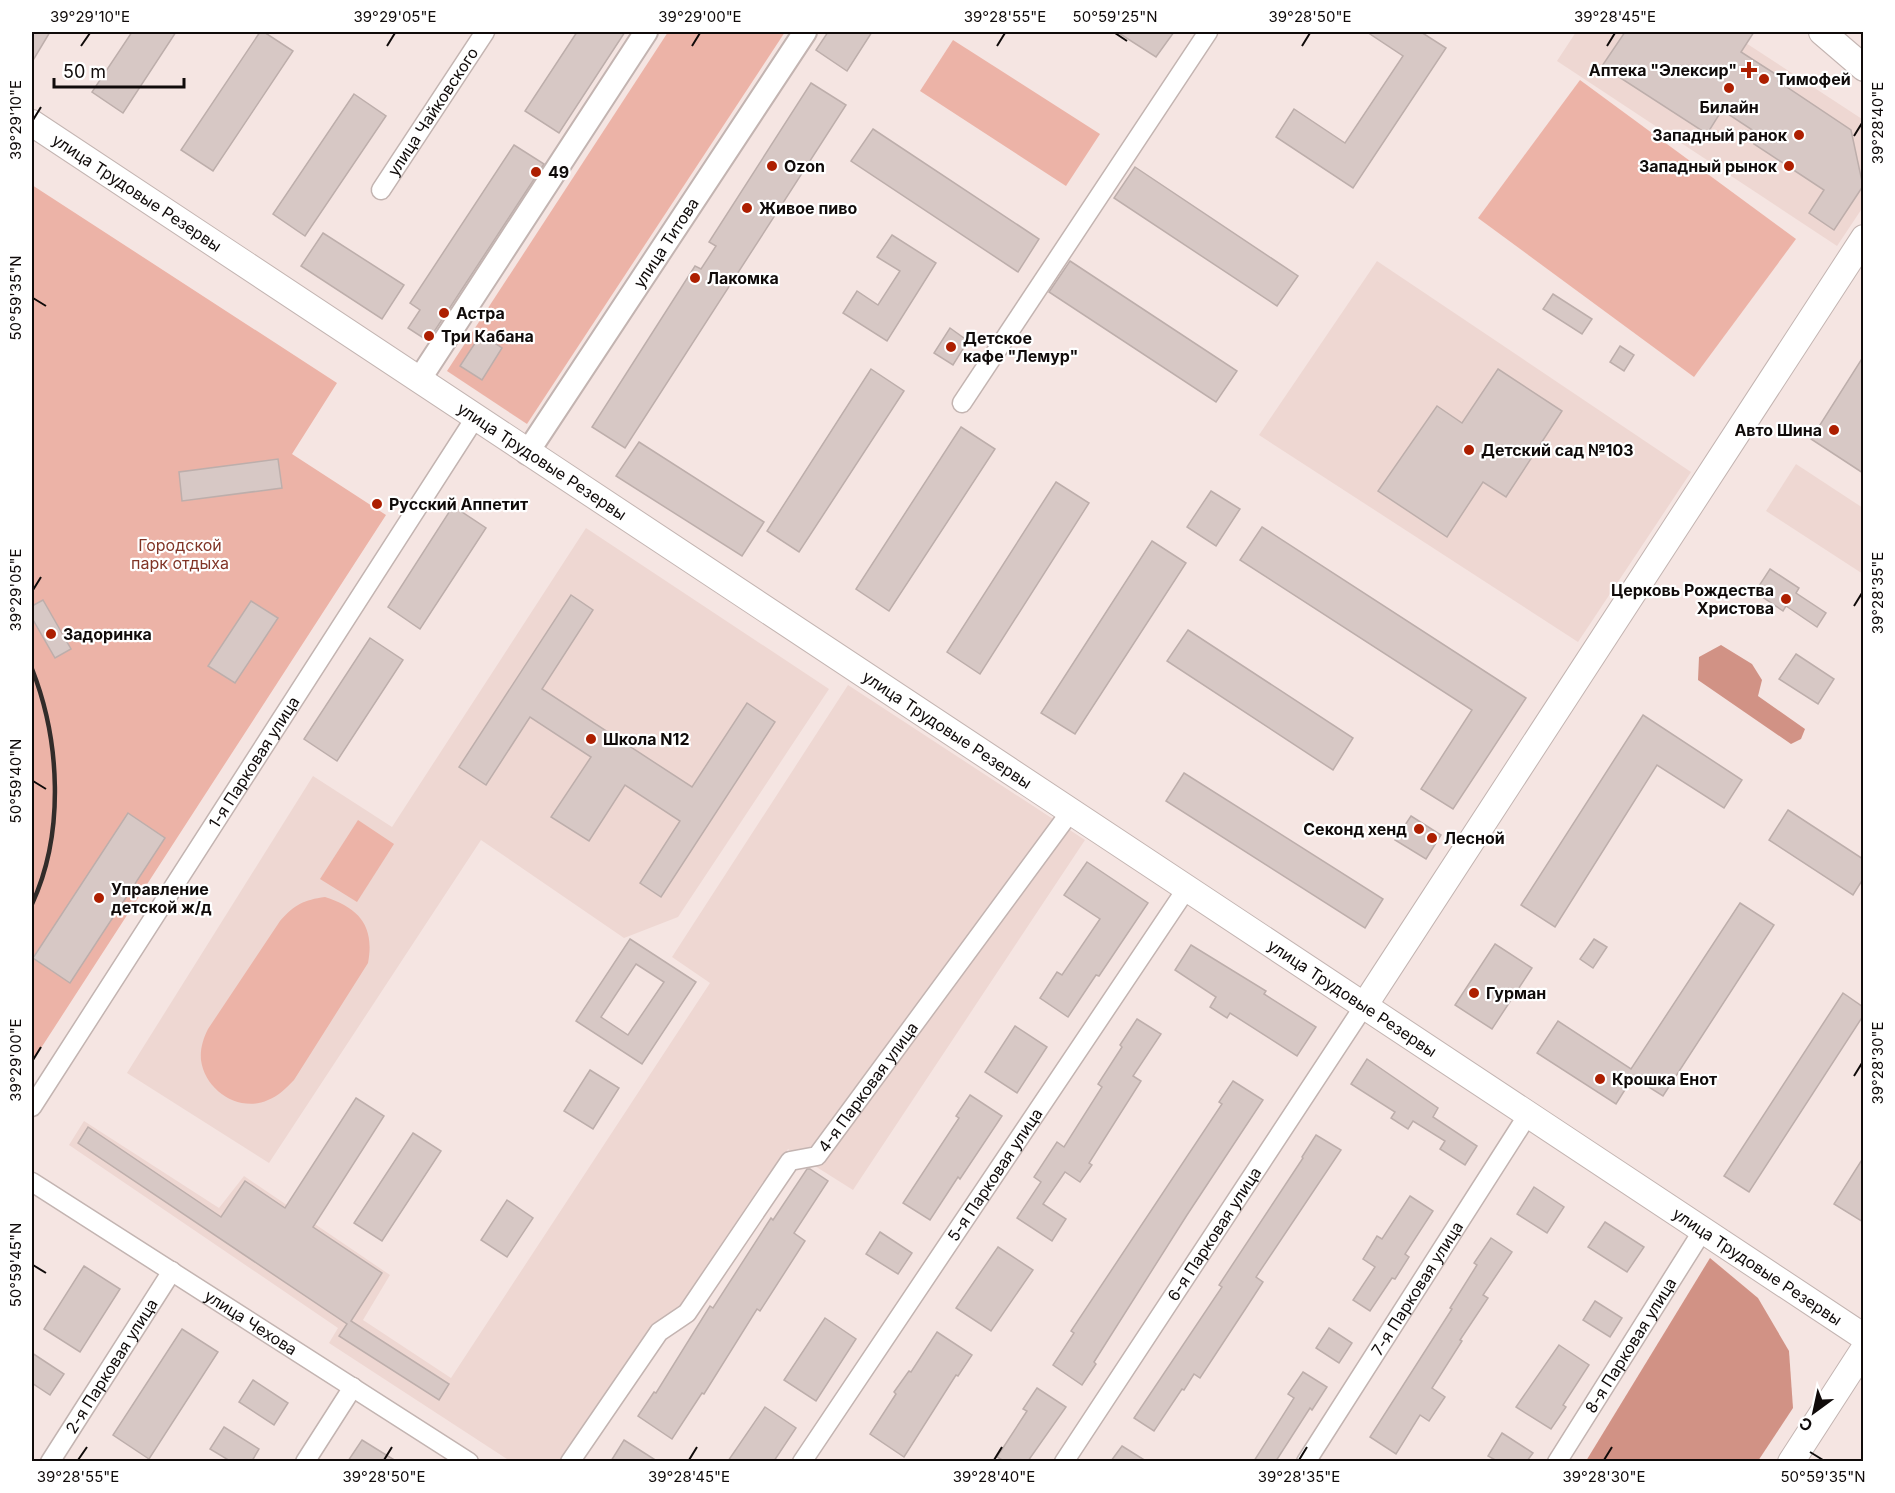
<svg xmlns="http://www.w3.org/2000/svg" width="1895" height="1493" viewBox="0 0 1895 1493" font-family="Inter,sans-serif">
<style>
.built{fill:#eed7d2}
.green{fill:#ecb3a7}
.forest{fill:#d19285}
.building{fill:#d7c8c5;stroke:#bdaeab;stroke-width:1.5;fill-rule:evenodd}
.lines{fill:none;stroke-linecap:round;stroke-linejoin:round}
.minor-casing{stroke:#c3b4b1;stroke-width:21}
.tertiary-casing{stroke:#c3b4b1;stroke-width:26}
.secondary-casing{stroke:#c3b4b1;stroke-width:28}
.minor{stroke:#fff;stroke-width:18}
.tertiary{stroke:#fff;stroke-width:22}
.secondary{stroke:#fff;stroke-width:26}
.rail{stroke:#322c2a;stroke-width:4.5}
.ticks{fill:none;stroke:#100b0a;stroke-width:2}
.poi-dot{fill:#ad1f01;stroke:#fff;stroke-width:2}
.labels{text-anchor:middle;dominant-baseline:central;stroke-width:4.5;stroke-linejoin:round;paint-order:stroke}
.poi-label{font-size:16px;font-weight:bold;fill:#100b0a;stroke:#fff;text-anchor:start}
.street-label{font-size:16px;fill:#100b0a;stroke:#fff}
.park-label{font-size:16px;fill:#803426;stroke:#fff}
.neatline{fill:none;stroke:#100b0a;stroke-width:2}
.ticks-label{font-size:15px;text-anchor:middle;fill:#100b0a}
</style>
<rect width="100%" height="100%" fill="#f5e5e2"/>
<g class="built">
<path d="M1576 32H1729L1862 119 1863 207 1837 246 1557 61Z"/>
<path d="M1377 261 1691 472 1578 642 1259 435Z"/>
<path d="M1796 464 1863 508V574L1766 511Z"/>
<path d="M586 528 829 689 678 917 624 938 481 840 269 1163 127 1073 313 776 392 827Z"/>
<path d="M848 685 1085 840 853 1190 788 1149 580 1461H510L329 1343 338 1328 69 1145 84 1121 219 1208 244 1176 390 1275 363 1320 451 1378 710 983 672 957Z"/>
</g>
<g class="green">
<path d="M668 32H785L527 424 447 371Z"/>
<path d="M953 40 1100 134 1066 186 920 91Z"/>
<path d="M1580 80 1796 239 1694 377 1478 218Z"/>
<path d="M32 185 337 383 292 454 386 515 32 1062Z"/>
<path d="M358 820 394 844 357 902 320 879Z"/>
<path d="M325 897C359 908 375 926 368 963L294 1080C286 1088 279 1096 268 1100 240 1113 205 1091 201 1060 200 1049 203 1039 208 1029L280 921C295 904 304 900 325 897Z"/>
</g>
<g class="forest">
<path d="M1721 645 1752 664 1762 680 1758 696 1805 729 1801 739 1791 744 1698 680 1699 657Z"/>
<path d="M1710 1258 1758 1298 1789 1351 1793 1408 1758 1461H1586Z"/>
</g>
<g class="building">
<path d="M32 32H50L32 62Z"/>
<path d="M132 32H176L123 113 92 92Z"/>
<path d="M260 32H264L293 51 213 171 181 150Z"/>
<path d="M577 32H625L559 133 525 111Z"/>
<path d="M828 32H872L847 71 816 50Z"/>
<path d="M1117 32H1174L1156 57Z"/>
<path d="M1367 32H1421L1446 48 1353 188 1276 137 1294 109 1345 143 1403 56Z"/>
<path d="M1625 32H1754L1741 52 1780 77 1778 81 1851 130 1863 186 1834 230 1809 213 1824 190 1754 144 1760 135 1722 110 1707 134 1602 66Z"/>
<path d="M811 83 846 105 625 448 592 427 695 266 701 269 716 246 709 242Z"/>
<path d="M354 94 386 116 305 236 273 214Z"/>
<path d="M873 129 1039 239 1018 272 851 161Z"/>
<path d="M514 145 544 164 428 341 408 328 420 310 410 303Z"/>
<path d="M1135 167 1298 276 1277 306 1114 198Z"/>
<path d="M323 233 404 285 382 319 301 266Z"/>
<path d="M892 235 936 263 887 341 843 313 857 291 878 305 900 271 877 257Z"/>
<path d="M1070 261 1237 371 1216 402 1049 292Z"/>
<path d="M1553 294 1592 319 1582 334 1543 309Z"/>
<path d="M950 328 968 341 953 365 934 353Z"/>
<path d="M481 334 502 348 482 380 460 366Z"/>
<path d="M1620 346 1634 355 1624 371 1610 362Z"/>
<path d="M1863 357V473L1811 439Z"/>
<path d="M871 369 904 391 799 552 767 531Z"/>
<path d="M1498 369 1562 411 1506 497 1483 482 1447 537 1378 491 1437 406 1462 423Z"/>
<path d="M961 427 995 449 889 611 856 589Z"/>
<path d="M639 442 764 522 742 556 616 476Z"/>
<path d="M278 459 282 488 182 501 179 472Z"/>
<path d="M1056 482 1089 503 980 674 947 652Z"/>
<path d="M1211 491 1240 509 1216 546 1187 527Z"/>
<path d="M453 506 486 528 420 629 388 607Z"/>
<path d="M1262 527 1526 698 1453 809 1421 789 1472 710 1240 560Z"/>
<path d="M1152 541 1186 563 1075 734 1041 713Z"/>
<path d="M1770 569 1799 588 1796 593 1826 613 1817 627 1786 606 1783 611 1755 592Z"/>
<path d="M571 595 593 610 542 689 692 787 747 703 775 722 661 897 640 883 680 821 625 785 589 841 551 817 591 757 530 717 486 785 459 767Z"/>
<path d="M43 600 71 649 55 658 32 618V606Z"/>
<path d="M251 601 278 618 235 683 208 666Z"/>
<path d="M1188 630 1353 738 1333 770 1167 661Z"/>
<path d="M370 638 403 660 337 761 304 739Z"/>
<path d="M1796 654 1834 679 1818 704 1779 679Z"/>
<path d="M1643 715 1742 780 1724 808 1657 765 1555 927 1521 905Z"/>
<path d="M1184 773 1383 899 1365 928 1166 801Z"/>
<path d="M1788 810 1863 859V879L1853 895 1769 840Z"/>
<path d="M128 813 165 838 70 983 33 958Z"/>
<path d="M1411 816 1441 835 1426 859 1395 840Z"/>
<path d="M1087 862 1148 903 1099 976 1096 975 1068 1017 1040 998 1057 972 1062 975 1100 919 1064 895Z"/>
<path d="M1740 903 1774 925 1663 1096 1633 1077 1616 1104 1537 1053 1558 1021 1631 1069Z"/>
<path d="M630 939 696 982 642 1064 576 1021ZM636 964 664 982 628 1035 601 1017Z"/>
<path d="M1594 939 1607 947 1593 968 1580 959Z"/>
<path d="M1495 944 1532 968 1492 1029 1455 1005Z"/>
<path d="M1191 945 1266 991 1264 994 1316 1027 1297 1056 1230 1013 1227 1018 1210 1007 1216 997 1175 970Z"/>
<path d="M1843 993 1863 1007V1016L1749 1192 1724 1176Z"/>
<path d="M1137 1019 1161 1034 1133 1076 1141 1081 1089 1163 1092 1165 1080 1182 1065 1172 1043 1204 1066 1219 1052 1241 1017 1218 1041 1182 1034 1177 1057 1142 1064 1147 1102 1087 1098 1084 1122 1047 1120 1045Z"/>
<path d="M1015 1026 1047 1047 1017 1093 985 1072Z"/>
<path d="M1367 1059 1438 1108 1433 1117 1477 1146 1465 1165 1440 1149 1445 1141 1413 1121 1408 1129 1391 1118 1395 1112 1351 1084Z"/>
<path d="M590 1070 619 1088 593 1129 564 1111Z"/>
<path d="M1233 1081 1263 1100 1187 1215 1094 1362 1096 1364 1082 1385 1053 1365 1074 1333 1071 1331 1222 1104 1219 1102Z"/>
<path d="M970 1095 1002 1116 960 1179 958 1177 930 1220 903 1203 959 1118 956 1116Z"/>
<path d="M356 1098 384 1116 313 1227 382 1273 351 1321 449 1384 439 1400 339 1336 347 1324 78 1143 88 1127 221 1217 245 1181 285 1208Z"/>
<path d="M413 1133 441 1151 382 1241 354 1223Z"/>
<path d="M1316 1135 1341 1150 1256 1277 1263 1282 1248 1305 1200 1378 1194 1374 1184 1390 1182 1389 1154 1431 1134 1418 1222 1287 1219 1285 1303 1158 1302 1157Z"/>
<path d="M1863 1158V1222L1834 1204Z"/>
<path d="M807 1169H810L828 1181 794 1233 805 1241 760 1311 757 1309 704 1394 702 1393 672 1439 638 1416 654 1392 656 1393 710 1306 713 1308 771 1218 773 1220Z"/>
<path d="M1534 1187 1564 1207 1547 1233 1517 1214Z"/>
<path d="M1410 1196 1433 1211 1405 1254 1409 1257 1395 1279 1392 1278 1370 1311 1353 1300 1375 1267 1363 1259 1377 1236 1382 1239Z"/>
<path d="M507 1200 533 1218 507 1257 481 1240Z"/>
<path d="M1605 1222 1644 1247 1627 1272 1588 1247Z"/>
<path d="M880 1232 912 1253 898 1274 866 1254Z"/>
<path d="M1491 1238 1512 1252 1483 1295 1488 1298 1460 1340 1462 1341 1432 1388 1445 1397 1429 1421 1420 1415 1396 1454 1370 1437 1452 1309 1450 1308 1477 1265 1474 1263Z"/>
<path d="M998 1247 1033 1270 991 1331 956 1308Z"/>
<path d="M84 1266 120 1289 80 1352 44 1329Z"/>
<path d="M1595 1301 1622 1318 1610 1337 1583 1320Z"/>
<path d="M825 1318 856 1339 816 1401 784 1380Z"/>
<path d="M1329 1328 1352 1343 1339 1363 1316 1348Z"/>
<path d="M182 1329 218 1352 149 1459 113 1435Z"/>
<path d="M937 1332 972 1355 958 1376 956 1375 904 1457 870 1434 896 1394 894 1392 909 1371 911 1372Z"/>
<path d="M1559 1345 1589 1365 1563 1405 1566 1407 1551 1429 1516 1407Z"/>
<path d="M32 1353 64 1374 50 1395 32 1383Z"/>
<path d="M1303 1372 1327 1387 1312 1410 1310 1408 1276 1461H1254L1294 1398 1288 1394Z"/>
<path d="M253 1380 288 1403 274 1425 239 1402Z"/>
<path d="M1037 1388 1066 1407 1028 1461H1004L997 1457 1027 1411 1023 1409Z"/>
<path d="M765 1407 796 1428 774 1461H728Z"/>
<path d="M224 1427 259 1449 252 1461H230L210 1449Z"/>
<path d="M1502 1433 1533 1453 1527 1461H1497L1488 1456Z"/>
<path d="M362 1440 396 1461H348Z"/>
<path d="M624 1440 657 1461H611Z"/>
<path d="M1122 1446 1146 1461H1111Z"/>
</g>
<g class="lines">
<g class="minor-casing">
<g id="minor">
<path id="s1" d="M381 190 485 32"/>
<path d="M962 403 1208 32"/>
<path id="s2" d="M32 1107 475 418"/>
<path id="s3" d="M32 1182 469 1462"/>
<path id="s4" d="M50 1462 172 1271"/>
<path d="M305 1462 353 1387"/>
<path id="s5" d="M570 1462 659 1332 687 1313 790 1161 817 1156 1071 811"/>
<path id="s6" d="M802 1462 1187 888"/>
<path id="s7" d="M1064 1462 1364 1006"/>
<path id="s8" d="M1306 1462 1527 1116"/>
<path id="s9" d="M1557 1462 1703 1230"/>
</g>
</g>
<g class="tertiary-casing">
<g id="tertiary">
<path d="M419 380 646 32"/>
<path id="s10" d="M527 453 805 32"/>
</g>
</g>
<g class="secondary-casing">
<g id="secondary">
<path d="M1822 32 1864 68"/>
<path id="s11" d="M32 123 1864 1337"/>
<path d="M1364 1006 1864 238"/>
<path d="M1791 1462 1864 1349"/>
</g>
</g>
<use href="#minor" class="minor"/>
<use href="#tertiary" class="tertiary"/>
<use href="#secondary" class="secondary"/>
<path class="rail" d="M32 669C60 740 65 833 32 904"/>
</g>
<path class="ticks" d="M1115 33 1127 41M81 46 90 33M387 46 395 33M692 46 700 33M997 46 1005 33M1302 46 1310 33M1607 46 1615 33M33 120 41 107M1854 136 1862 123M33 298 46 306M33 590 41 577M1854 606 1862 593M33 781 46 789M33 1060 41 1047M1854 1076 1862 1063M33 1265 46 1273M1810 1452 1823 1460M78 1460 87 1447M384 1460 392 1447M689 1460 697 1447M994 1460 1002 1447M1299 1460 1307 1447M1604 1460 1612 1447"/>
<g class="poi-dot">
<path d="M1746 61h6v6h6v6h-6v6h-6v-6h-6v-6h6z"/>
<circle cx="1764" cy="79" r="6"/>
<circle cx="1729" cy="88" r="6"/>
<circle cx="1799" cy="135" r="6"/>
<circle cx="772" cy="166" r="6"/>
<circle cx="1789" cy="166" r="6"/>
<circle cx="536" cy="172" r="6"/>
<circle cx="747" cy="208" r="6"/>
<circle cx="695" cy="278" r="6"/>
<circle cx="444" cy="313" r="6"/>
<circle cx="429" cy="336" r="6"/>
<circle cx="951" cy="347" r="6"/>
<circle cx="1834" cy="430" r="6"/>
<circle cx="1469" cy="450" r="6"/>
<circle cx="377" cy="504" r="6"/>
<circle cx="1786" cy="599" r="6"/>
<circle cx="51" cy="634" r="6"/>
<circle cx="591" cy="739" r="6"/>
<circle cx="1419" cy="829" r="6"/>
<circle cx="1432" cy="838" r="6"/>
<circle cx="99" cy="898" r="6"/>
<circle cx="1474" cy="993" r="6"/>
<circle cx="1600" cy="1079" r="6"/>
</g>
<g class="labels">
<g class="poi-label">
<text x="1737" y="70" text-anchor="end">Аптека "Элексир"</text>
<text x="1776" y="79">Тимофей</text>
<text x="1729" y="107" text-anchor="middle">Билайн</text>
<text x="1787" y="135" text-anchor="end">Западный ранок</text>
<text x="784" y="166">Ozon</text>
<text x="1777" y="166" text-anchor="end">Западный рынок</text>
<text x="548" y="172">49</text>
<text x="759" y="208">Живое пиво</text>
<text x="707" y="278">Лакомка</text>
<text x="456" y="313">Астра</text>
<text x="441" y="336">Три Кабана</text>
<text x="963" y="338">Детское<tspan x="963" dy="18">кафе "Лемур"</tspan></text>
<text x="1822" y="430" text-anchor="end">Авто Шина</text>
<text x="1481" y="450">Детский сад №103</text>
<text x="389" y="504">Русский Аппетит</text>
<text x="1774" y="590" text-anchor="end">Церковь Рождества<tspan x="1774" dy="18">Христова</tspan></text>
<text x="63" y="634">Задоринка</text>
<text x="603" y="739">Школа N12</text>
<text x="1407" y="829" text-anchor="end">Секонд хенд</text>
<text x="1444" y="838">Лесной</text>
<text x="111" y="889">Управление<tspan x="111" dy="18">детской ж/д</tspan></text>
<text x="1486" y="993">Гурман</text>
<text x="1612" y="1079">Крошка Енот</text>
</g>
<g class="street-label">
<text stroke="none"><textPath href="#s1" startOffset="94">улица Чайковского</textPath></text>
<text stroke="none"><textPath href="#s11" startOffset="126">улица Трудовые Резервы</textPath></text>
<text stroke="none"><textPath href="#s10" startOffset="252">улица Титова</textPath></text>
<text stroke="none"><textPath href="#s11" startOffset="612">улица Трудовые Резервы</textPath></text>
<text stroke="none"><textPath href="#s11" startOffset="1098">улица Трудовые Резервы</textPath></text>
<text stroke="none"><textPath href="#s2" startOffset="410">1-я Парковая улица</textPath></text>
<text stroke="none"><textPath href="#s11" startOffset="1584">улица Трудовые Резервы</textPath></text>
<text stroke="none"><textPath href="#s5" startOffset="488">4-я Парковая улица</textPath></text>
<text stroke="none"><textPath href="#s6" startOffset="346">5-я Парковая улица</textPath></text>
<text stroke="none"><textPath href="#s7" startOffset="273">6-я Парковая улица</textPath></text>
<text stroke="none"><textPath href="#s11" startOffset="2070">улица Трудовые Резервы</textPath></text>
<text stroke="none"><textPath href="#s8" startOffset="206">7-я Парковая улица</textPath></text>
<text stroke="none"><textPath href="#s3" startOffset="260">улица Чехова</textPath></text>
<text stroke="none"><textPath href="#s9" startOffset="138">8-я Парковая улица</textPath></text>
<text stroke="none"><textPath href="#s4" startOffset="114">2-я Парковая улица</textPath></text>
</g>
<g class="park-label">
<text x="180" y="545">Городской<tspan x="180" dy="18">парк отдыха</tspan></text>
</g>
</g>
<rect width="1895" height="1493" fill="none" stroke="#ffffff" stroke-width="66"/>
<g transform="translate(1814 1412) rotate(213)" stroke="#ffffff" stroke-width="4.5" paint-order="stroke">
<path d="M0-4.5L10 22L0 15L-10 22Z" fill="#100b0a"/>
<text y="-9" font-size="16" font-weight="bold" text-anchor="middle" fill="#100b0a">С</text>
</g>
<path d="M54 78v9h130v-9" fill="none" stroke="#100b0a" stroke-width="3"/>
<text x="63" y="78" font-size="18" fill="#100b0a" stroke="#ffffff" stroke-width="4.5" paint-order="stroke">50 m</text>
<rect x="33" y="33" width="1829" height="1427" class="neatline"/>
<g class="ticks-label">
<text x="90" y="22">39°29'10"E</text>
<text x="395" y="22">39°29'05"E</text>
<text x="700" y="22">39°29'00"E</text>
<text x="1005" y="22">39°28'55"E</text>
<text x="1115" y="22">50°59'25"N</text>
<text x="1310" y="22">39°28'50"E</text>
<text x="1615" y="22">39°28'45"E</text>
<text transform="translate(16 120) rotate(-90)" y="5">39°29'10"E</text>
<text transform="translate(1878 123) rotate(-90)" y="5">39°28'40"E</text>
<text transform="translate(16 298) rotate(-90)" y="5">50°59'35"N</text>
<text transform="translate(16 590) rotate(-90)" y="5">39°29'05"E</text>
<text transform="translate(1878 593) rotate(-90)" y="5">39°28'35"E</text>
<text transform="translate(16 781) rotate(-90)" y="5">50°59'40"N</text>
<text transform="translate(16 1060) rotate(-90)" y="5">39°29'00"E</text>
<text transform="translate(1878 1063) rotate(-90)" y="5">39°28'30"E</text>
<text transform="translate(16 1265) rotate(-90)" y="5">50°59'45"N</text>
<text x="78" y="1482">39°28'55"E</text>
<text x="384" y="1482">39°28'50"E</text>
<text x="689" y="1482">39°28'45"E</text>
<text x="994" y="1482">39°28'40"E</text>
<text x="1299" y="1482">39°28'35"E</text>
<text x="1604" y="1482">39°28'30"E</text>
<text x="1823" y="1482">50°59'35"N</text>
</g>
</svg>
